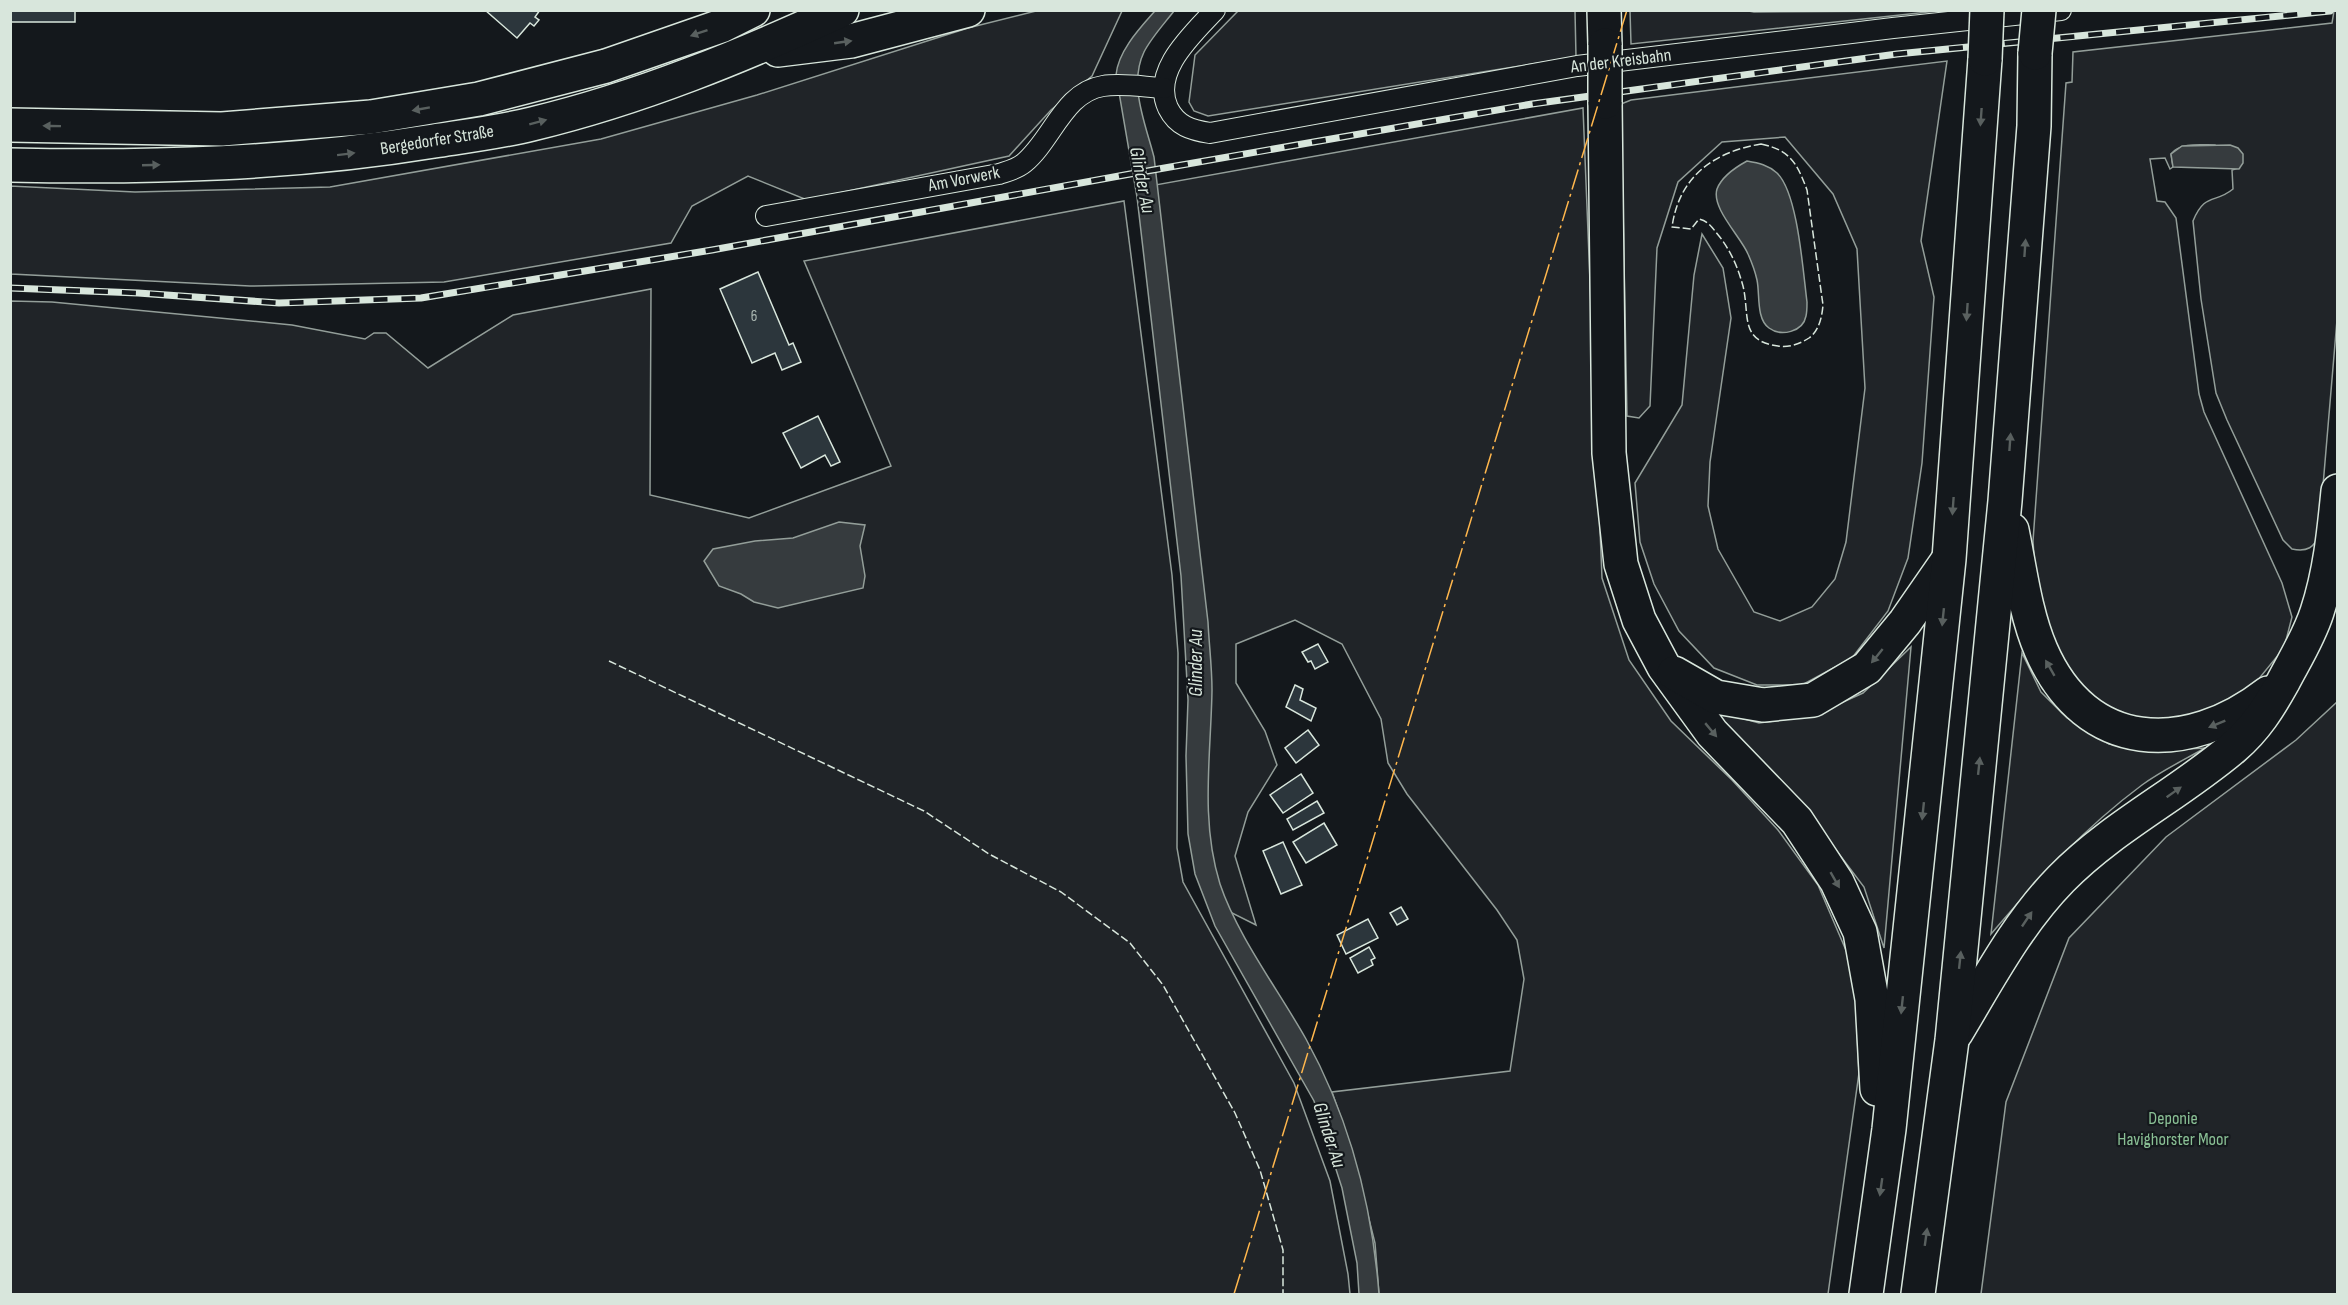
<svg xmlns="http://www.w3.org/2000/svg" width="2348" height="1305" viewBox="0 0 2348 1305" font-family="'Sofia Sans Condensed',sans-serif">
<style>
.green{fill:#202428;stroke:#939e99;stroke-width:1.5}
.water{fill:#363b3e;stroke:#939e99;stroke-width:1.5}
.building{fill:#2c363c;stroke:#d8e6dc;stroke-width:1.5}
.lines{fill:none;stroke-linecap:round;stroke-linejoin:round}
.street-casing{stroke:#d8e6dc;stroke-width:22}
.highway-casing{stroke:#d8e6dc;stroke-width:36}
.street{stroke:#14181c;stroke-width:20}
.highway{stroke:#14181c;stroke-width:33}
.rail-casing{stroke:#d8e6dc;stroke-width:7}
.rail{stroke:#14181c;stroke-width:4.5;stroke-dasharray:14;stroke-linecap:butt}
.highway-bridge-casing{stroke:#d8e6dc;stroke-width:36;stroke-linecap:butt}
.highway-bridge{stroke:#14181c;stroke-width:33}
.fence{stroke:#d8e6dc;stroke-width:1.5;stroke-dasharray:8 3;stroke-linecap:butt}
.power{stroke:#ffb74d;stroke-width:1.5;stroke-dasharray:21 4.5 3 4.5;stroke-linecap:butt}
.oneway{fill:#59605f}
.labels{text-anchor:middle;dominant-baseline:central;stroke-width:4.5;stroke-linejoin:round;paint-order:stroke}
.number-label{font-size:15px;fill:#adbab4}
.street-label{font-size:18px;fill:#d8e6dc;stroke:#14181c}
.park-label{font-size:18px;fill:#8ac095;stroke:#14181c}
.water-label{font-size:20px;font-style:italic;fill:#d8e6dc;stroke:#14181c}
</style>
<rect width="100%" height="100%" fill="#14181c"/>
<g class="green">
<path d="M1743 10 1754 12 1937 11 1631 44 1630 11Z"/>
<path d="M1036 11H1122L1092 76 1051 110 1009 156 807 200 748 176 692 206 671 243 444 282 250 286 11 274 10 186 135 192 330 187 601 139 757 95 968 28Z"/>
<path d="M1238 11H1575L1576 57 1208 116 1194 111 1189 102 1195 55Z"/>
<path d="M2334 11H2337V320L2319 533C2315 548 2307 552 2292 549L2283 540 2227 420 2216 393 2201 299 2193 221C2205 192 2215 204 2233 189L2232 170 2239 168 2215 145C2201 145 2180 142 2171 154L2173 167 2170 169 2165 158 2150 159 2157 201 2165 202 2176 218 2199 394 2204 412 2282 583 2292 617 2284 648 2253 686 2223 707 2158 725 2098 704 2055 653 2035 572 2033 541 2066 83 2072 82 2073 52 2332 23Z"/>
<path d="M1947 61 1921 241 1934 297 1922 463 1908 558 1888 611 1852 658 1802 685H1757L1714 668 1679 631 1654 584 1640 542 1635 483 1682 405 1694 275 1702 234 1723 268 1731 318 1710 462 1708 506 1718 549 1754 612 1780 621 1812 607 1835 579 1846 542 1865 388 1857 249 1833 194 1785 137 1722 142 1678 182 1657 248 1650 406 1639 418 1627 416 1621 104 1631 100Z"/>
<path d="M1583 108 1602 578 1629 660 1671 721 1732 780 1778 830 1818 885 1854 969 1859 1073 1828 1294H1379L1375 1243 1351 1147 1332 1092 1510 1071 1524 979 1517 940 1497 910 1407 794 1388 763 1381 719 1342 644 1295 620 1236 644V683L1265 731 1277 765 1248 812 1235 856 1256 925 1230 912 1205 860 1206 721 1155 185Z"/>
<path d="M1124 201 1172 575 1178 653 1177 848 1183 882 1294 1083 1330 1181 1348 1274 1350 1294H11V301L52 302 292 325 365 339 374 333H386L428 368 513 315 651 289 650 495 749 518 891 466 804 261Z"/>
<path d="M1911 647 1884 948 1864 887 1830 842 1708 709 1759 723 1812 716 1863 693Z"/>
<path d="M2022 653 2041 692 2067 718 2109 744 2149 751 2205 748C2184 760 2161 771 2142 785 2084 828 2037 880 1991 934Z"/>
<path d="M2337 702V1294H1981L2006 1102 2069 938 2166 837 2296 740Z"/>
</g>
<g class="water">
<path d="M1155 11H1174C1164 24 1151 38 1144 52 1128 85 1146 125 1154 157L1208 622C1209 644 1212 667 1212 690 1211 755 1200 820 1220 884 1237 935 1279 991 1306 1039 1350 1119 1372 1204 1379 1294H1359L1357 1263 1342 1188 1314 1101 1215 926 1195 874 1188 834 1186 756 1188 700 1181 576 1137 197 1116 75C1118 51 1140 28 1155 11Z"/>
<path d="M2230 145 2238 148 2243 154V163L2239 169 2173 167 2171 154 2182 146Z"/>
<path d="M1747 161C1759 163 1768 165 1777 173 1798 193 1803 272 1807 302 1807 306 1807 312 1806 316 1803 332 1781 337 1769 328 1756 319 1760 294 1757 280 1755 271 1752 263 1748 254 1741 237 1711 208 1717 189 1722 176 1736 167 1747 161Z"/>
<path d="M839 522 865 525 860 546 865 576 863 588 778 608 754 602 741 594 719 586 704 561 713 549 755 541 793 538Z"/>
</g>
<g class="building">
<rect x="10" y="10" width="65" height="12"/>
<path d="M485 10H540L535 17 539 20 534 26 530 23 517 38Z"/>
<path d="M758 272 789 345 793 343 801 362 782 370 775 353 752 363 720 289Z"/>
<path d="M818 416 840 462 831 466 825 455 801 468 783 433Z"/>
<path d="M1318 644 1328 662 1315 669 1311 661 1308 662 1302 652Z"/>
<path d="M1295 685 1303 689 1300 700 1316 708 1311 721 1286 707Z"/>
<path d="M1308 730 1319 745 1296 763 1285 748Z"/>
<path d="M1301 774 1313 793 1283 813 1270 795Z"/>
<path d="M1317 801 1324 813 1293 830 1287 819Z"/>
<path d="M1324 823 1337 845 1306 863 1293 842Z"/>
<path d="M1283 842 1302 885 1281 894 1263 851Z"/>
<path d="M1401 907 1408 919 1397 925 1390 913Z"/>
<path d="M1368 919 1378 938 1346 954 1337 935Z"/>
<path d="M1369 947 1375 958 1371 960 1373 965 1358 973 1350 958Z"/>
</g>
<g class="lines">
<g class="street-casing">
<g id="street">
<path d="M1215 10C1192 35 1151 71 1168 108 1177 126 1191 130 1210 133L1577 66 1893 28 2061 10"/>
<path d="M766 216 999 174C1008 171 1017 169 1024 163 1052 140 1064 92 1103 86 1122 83 1144 87 1164 88"/>
</g>
</g>
<g class="highway-casing">
<g id="highway">
<path d="M1604 10 1605 45"/>
<path d="M778 50 851 41 968 10"/>
<path d="M1605 102 1609 453 1621 564 1639 620 1664 667 1712 733 1797 821 1837 882 1860 932 1872 999 1877 1089"/>
<path d="M10 125 222 129 371 117 479 99 606 66 721 26 753 10"/>
<path d="M10 165C152 168 294 164 434 141 467 136 500 132 532 124 640 98 742 56 842 10"/>
<path d="M2012 530C2020 569 2025 613 2041 650 2086 754 2187 756 2268 693"/>
<path d="M1674 673 1716 697 1763 705 1813 700 1867 668 1905 622 1948 560"/>
<path d="M1956 1033C1988 980 2017 924 2061 879 2112 827 2179 794 2234 747 2256 728 2269 707 2283 682 2295 659 2309 637 2317 612 2330 573 2334 532 2338 491"/>
<path d="M1866 1294 1889 1129 1949 559 1985 59"/>
<path d="M1918 1294 1952 1040 2005 501 2034 126 2035 53"/>
</g>
</g>
<use href="#street" class="street"/>
<use href="#highway" class="highway"/>
<g class="rail-casing">
<path id="rail" d="M10 288 138 293 279 303 421 298 712 250 1130 174 1532 104 1897 54 2330 11"/>
</g>
<use href="#rail" class="rail"/>
<g class="highway-bridge-casing">
<g id="highway-bridge">
<path d="M1605 45V102"/>
<path d="M2035 53 2039 10"/>
<path d="M1985 59 1987 10"/>
</g>
</g>
<use href="#highway-bridge" class="highway-bridge"/>
<g class="fence">
<path d="M1761 144C1790 150 1797 163 1807 190L1823 305C1822 317 1819 331 1809 338 1800 344 1788 348 1778 346 1739 341 1750 315 1743 286 1738 268 1731 251 1719 236 1713 229 1709 221 1699 219L1691 229 1672 227C1679 177 1713 152 1761 144Z"/>
<path d="M609 661 924 811 989 854 1061 892 1130 943 1163 985 1235 1113 1260 1170 1283 1250V1294"/>
</g>
<path class="power" d="M1234 1294 1627 10"/>
</g>
<defs><path id="oneway-solid" d="M-6-.8H1V-3.2L6.5 0L1 3.2V.8H-6Z" transform="scale(1.5)"/></defs>
<g class="oneway">
<use href="#oneway-solid" transform="translate(699 33) rotate(161)"/>
<use href="#oneway-solid" transform="translate(843 42) rotate(-8)"/>
<use href="#oneway-solid" transform="translate(421 109) rotate(170)"/>
<use href="#oneway-solid" transform="translate(1981 117) rotate(94)"/>
<use href="#oneway-solid" transform="translate(538 122) rotate(-15)"/>
<use href="#oneway-solid" transform="translate(52 126) rotate(-179)"/>
<use href="#oneway-solid" transform="translate(346 154) rotate(-7)"/>
<use href="#oneway-solid" transform="translate(151 165) rotate(-2)"/>
<use href="#oneway-solid" transform="translate(2025 248) rotate(-86)"/>
<use href="#oneway-solid" transform="translate(1967 312) rotate(94)"/>
<use href="#oneway-solid" transform="translate(2010 442) rotate(-86)"/>
<use href="#oneway-solid" transform="translate(1953 506) rotate(94)"/>
<use href="#oneway-solid" transform="translate(1943 617) rotate(96)"/>
<use href="#oneway-solid" transform="translate(1877 656) rotate(129)"/>
<use href="#oneway-solid" transform="translate(2050 668) rotate(-120)"/>
<use href="#oneway-solid" transform="translate(2217 724) rotate(158)"/>
<use href="#oneway-solid" transform="translate(1711 730) rotate(50)"/>
<use href="#oneway-solid" transform="translate(1979 766) rotate(-84)"/>
<use href="#oneway-solid" transform="translate(2174 792) rotate(-35)"/>
<use href="#oneway-solid" transform="translate(1923 811) rotate(96)"/>
<use href="#oneway-solid" transform="translate(1835 880) rotate(60)"/>
<use href="#oneway-solid" transform="translate(2027 919) rotate(-56)"/>
<use href="#oneway-solid" transform="translate(1960 960) rotate(-84)"/>
<use href="#oneway-solid" transform="translate(1902 1005) rotate(96)"/>
<use href="#oneway-solid" transform="translate(1881 1187) rotate(98)"/>
<use href="#oneway-solid" transform="translate(1926 1237) rotate(-82)"/>
</g>
<g class="labels">
<g class="number-label">
<text x="754" y="316">6</text>
</g>
<g class="street-label">
<text transform="translate(1621 61) rotate(-7)">An der Kreisbahn</text>
<text transform="translate(437 140) rotate(-9)">Bergedorfer Straße</text>
<text transform="translate(964 179) rotate(-11)">Am Vorwerk</text>
</g>
<g class="park-label">
<text x="2173" y="1118">Deponie<tspan x="2173" dy="21">Havighorster Moor</tspan></text>
</g>
<g class="water-label">
<text transform="translate(1142 180) rotate(79)">Glinder Au</text>
<text transform="translate(1196 663) rotate(-90)">Glinder Au</text>
<text transform="translate(1329 1135) rotate(72)">Glinder Au</text>
</g>
</g>
<rect width="2348" height="1305" fill="none" stroke="#d8e6dc" stroke-width="24"/>
</svg>
